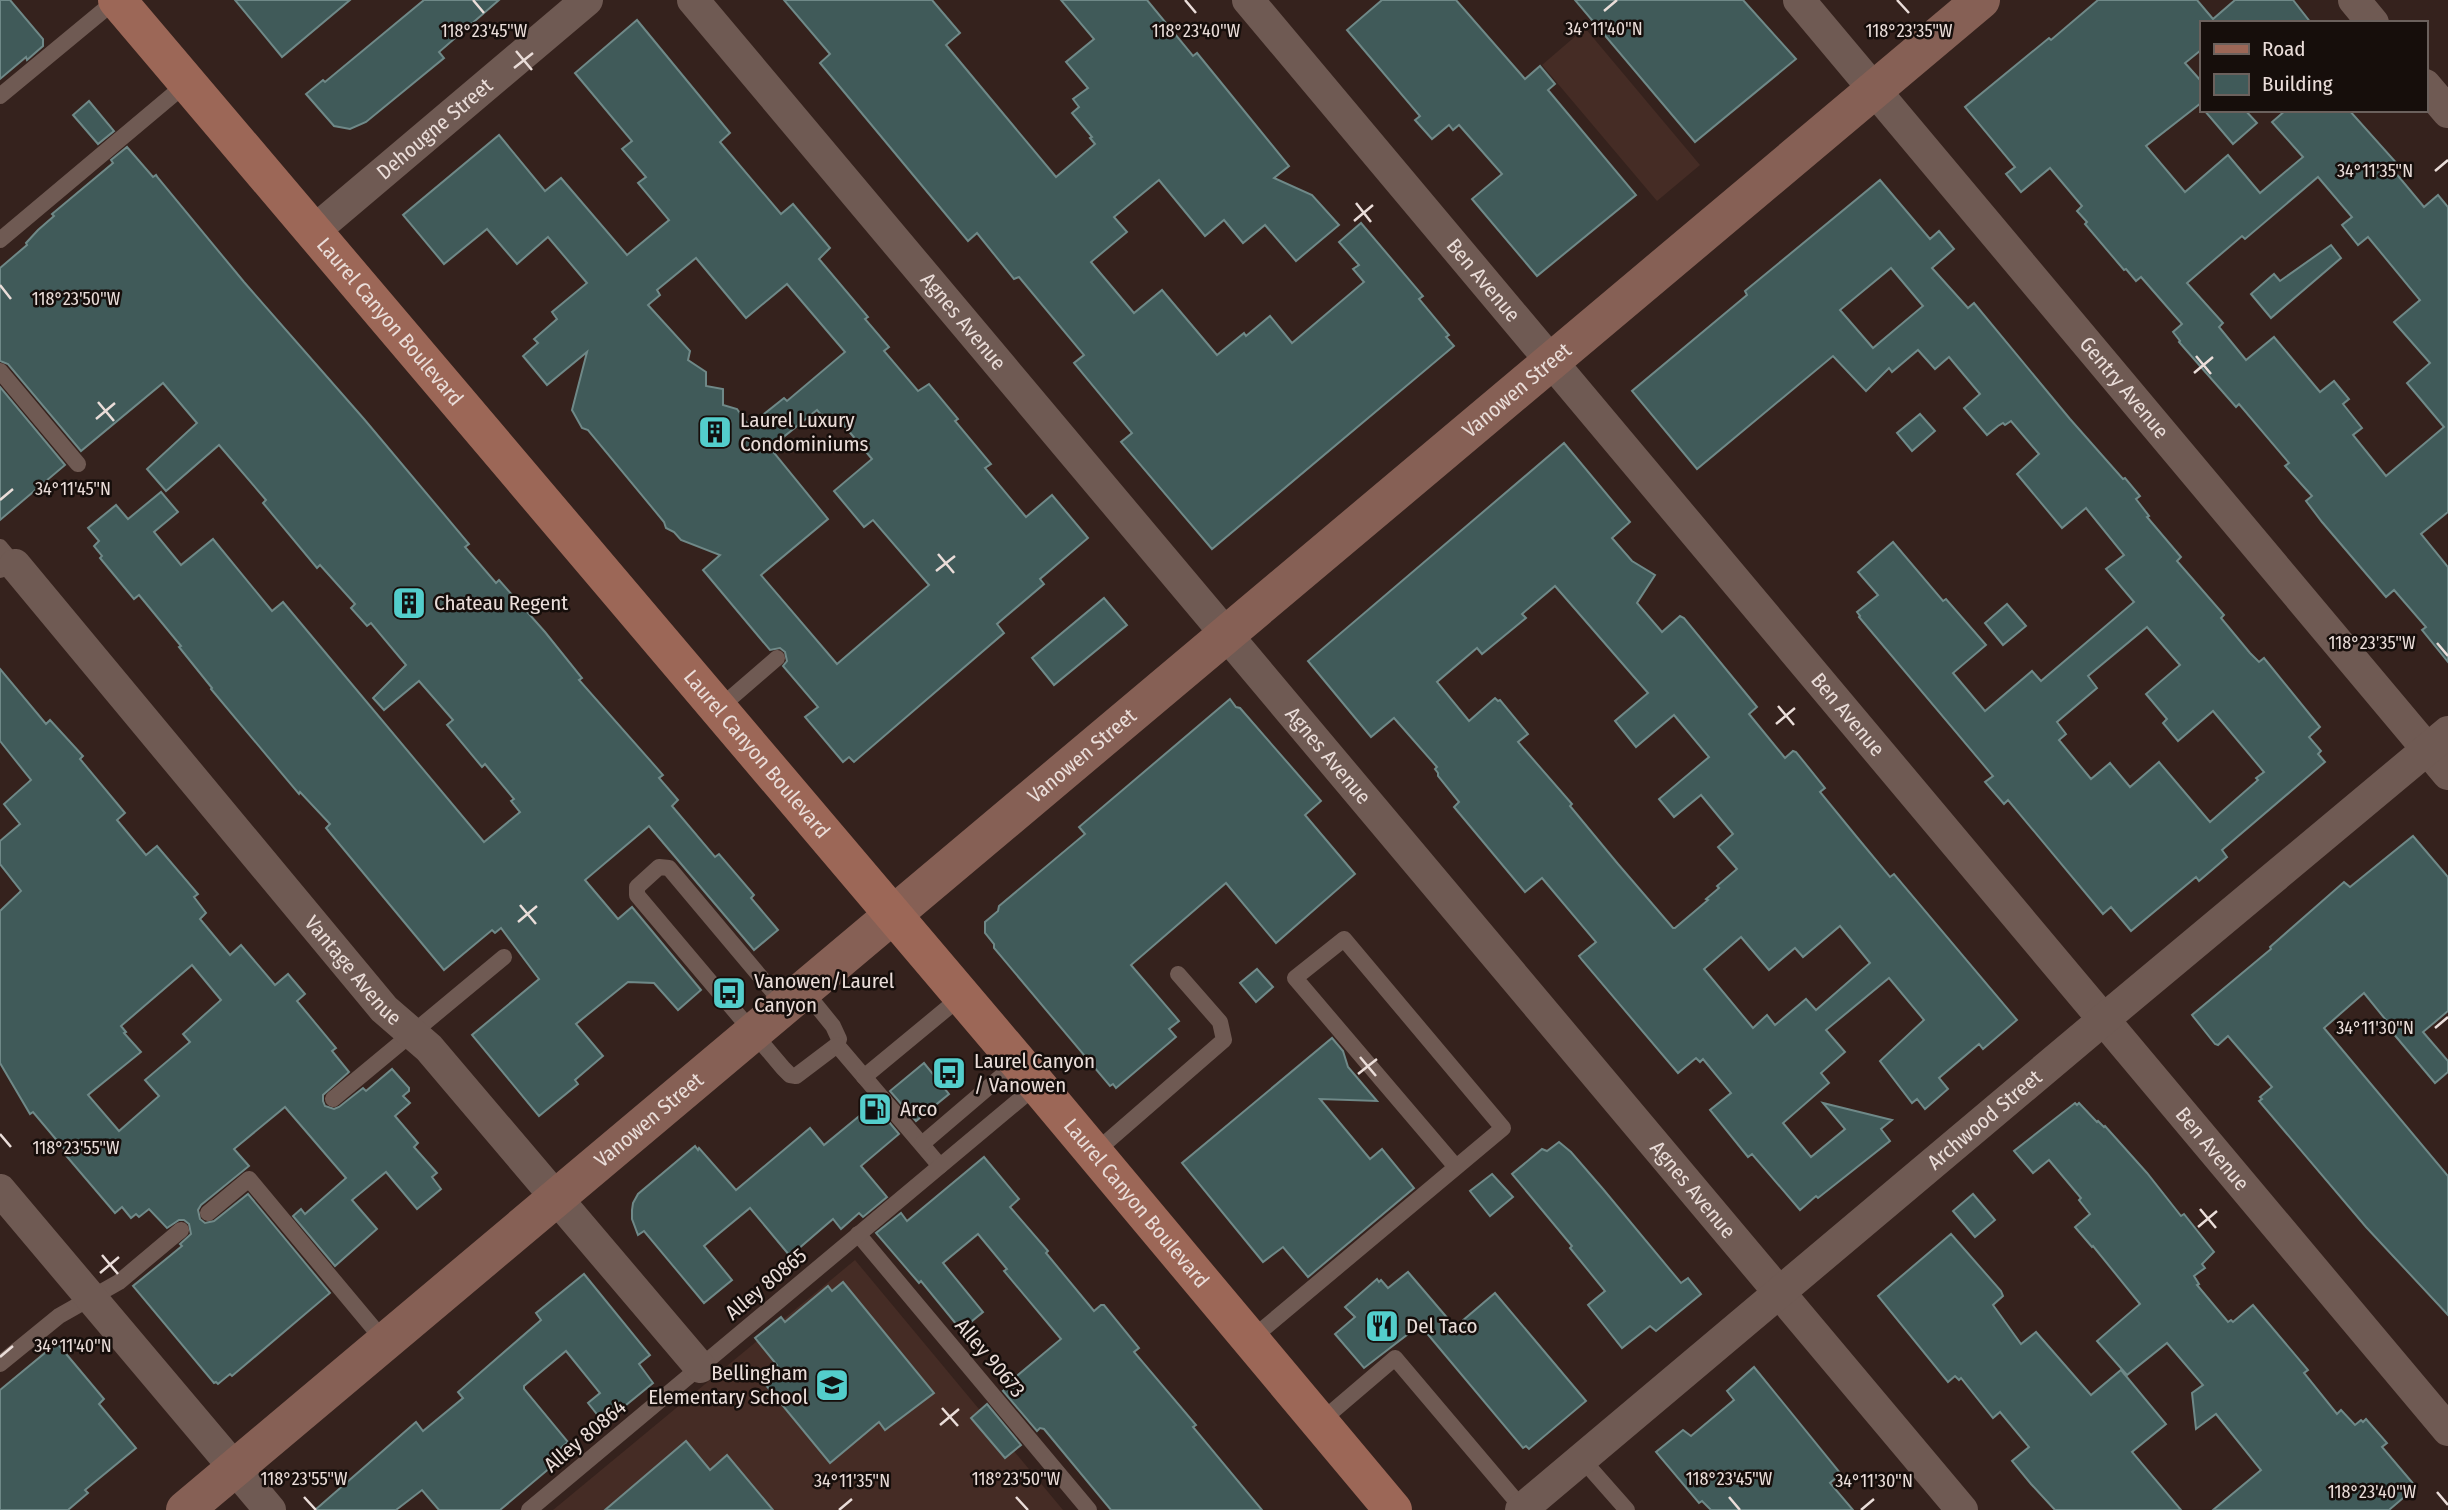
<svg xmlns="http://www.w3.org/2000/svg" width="2448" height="1510" viewBox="0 0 2448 1510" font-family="'Fira Sans Condensed',sans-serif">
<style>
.built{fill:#452c25}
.building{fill:#405a59;stroke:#6f8988;stroke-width:2;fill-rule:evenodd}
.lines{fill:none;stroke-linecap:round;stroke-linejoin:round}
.lane{stroke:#6f5a53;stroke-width:16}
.street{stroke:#6f5a53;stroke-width:32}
.secondary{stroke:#866055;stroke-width:38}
.primary{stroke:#9c6757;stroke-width:38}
.ticks{fill:none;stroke:#eaddd9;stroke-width:2.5}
.labels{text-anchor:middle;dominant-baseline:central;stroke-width:5;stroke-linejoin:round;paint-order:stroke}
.street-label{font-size:21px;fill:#eaddd9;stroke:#160e0b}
.poi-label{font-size:21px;fill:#eaddd9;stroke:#160e0b;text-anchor:start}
.ticks-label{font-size:18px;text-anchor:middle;fill:#eaddd9;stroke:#160e0b;stroke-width:5;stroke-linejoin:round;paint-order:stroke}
</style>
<rect width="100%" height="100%" fill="#35221d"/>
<g class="built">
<path d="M1585 28 1700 165 1657 201 1542 65Z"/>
<path d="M855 1260 1063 1510H553Z"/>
</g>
<g class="building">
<path d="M0 0H10L43 39V46L27 60 26 57 0 79Z"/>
<path d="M235 0H350L282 57Z"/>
<path d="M424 0H499L439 52 444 58 366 122 350 129 334 126 306 94 323 80 325 82Z"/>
<path d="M784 0H932L960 33 946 45 1056 177 1095 144 1090 138 1092 137 1072 113 1079 107 1073 99 1088 88 1066 62 1094 39 1061 0H1147L1193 56 1197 53 1289 166 1274 178 1312 195 1339 225 1296 261 1265 225 1243 243 1224 220 1205 236 1159 180 1114 217 1127 232 1091 262 1134 313 1162 290 1217 355 1244 333 1246 336 1270 316 1292 343 1364 282 1353 269 1359 265 1339 242 1361 223 1423 296 1419 299 1449 335 1446 337 1454 346 1212 549 1121 442 1132 433 1074 363 1084 355 1019 277 1014 279 977 233 968 241 820 63 830 54Z"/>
<path d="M1382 0H1456L1525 79 1540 66 1555 84 1548 90 1636 195 1537 276 1472 199 1502 174 1459 125 1453 130 1449 125 1432 139 1415 120 1420 116 1347 30Z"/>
<path d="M1575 0H1743L1796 59 1695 142Z"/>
<path d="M2098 0H2197L2213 19 2235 0H2293L2311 23H2201V50L2185 63 2201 81V103L2146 146 2185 192 2228 155 2260 193 2303 157 2272 122 2286 110H2349L2400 167 2394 171 2424 207 2438 195 2448 207V512L2421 534 2448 567V662L2422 630 2426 627 2394 590 2386 597 2322 522 2306 501 2312 496 2285 466 2289 463 2239 404 2236 407 2179 342 2180 341 2173 332 2182 324 2141 277 2136 281 2126 269 2124 270 2085 224 2087 222 2077 211 2082 206 2050 168 2021 192 2006 174 2015 167 1965 107 2049 38 2051 40ZM2318 177 2352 217 2342 225 2358 245 2368 237 2420 300 2394 322 2430 363 2407 383 2444 427 2386 476 2353 435 2362 428 2343 404 2349 399 2334 381 2320 392 2274 337 2246 360 2219 327 2223 323 2187 283 2242 236 2245 239Z"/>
<path d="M637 20 730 133 720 142 781 214 793 204 830 248 819 259 868 317 865 319 889 347 884 351 918 391 929 384 958 419 955 421 991 464 985 468 1026 517 1052 495 1088 538 1040 579 1044 584 997 624 1004 633 854 762 849 757 843 762 805 717 818 707 783 666 787 661 785 652 780 648 770 650 703 570 720 555 681 540 674 532 666 528 664 522 588 430 582 428 572 410 587 352 547 385 523 356 538 343 534 339 557 319 552 312 587 283 548 237 517 264 487 229 444 264 403 215 499 135 545 191 561 178 627 255 669 220 638 183 646 177 622 149 632 141 575 73ZM696 258 746 318 787 284 845 352 787 401 784 398 749 426 737 409 723 405V389L706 386V372L688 360 690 351 648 305 660 295 657 290ZM817 410 829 424 837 417 872 459 834 491 864 527 873 520 929 585 837 664 761 575 828 519 770 448Z"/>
<path d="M89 101 114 131 98 144 73 115Z"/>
<path d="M2204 110H2245L2257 123 2233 144Z"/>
<path d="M127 147 153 177 156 175 158 178 244 282 364 419 469 544 465 547 496 583 499 580 545 632 582 678 579 680 663 775 659 778 678 800 672 806 715 857 719 854 754 895 751 898 778 930 754 950 649 826 585 880 618 919 632 907 701 990 678 1010 654 983 628 982 576 1024 603 1056 575 1080 578 1084 539 1116 472 1035 539 979 501 928 495 933 492 930 444 970 326 828 330 824 300 792 299 794 211 689 212 688 179 647 181 646 139 595 134 599 100 558 102 556 94 546 99 541 88 528 116 505 128 519 161 492 178 512 154 532 181 565 213 539 272 611 283 602 484 842 520 812 511 801 514 799 485 764 482 767 447 725 453 720 419 681 384 710 373 698 406 665 371 623 367 626 351 608 355 604 320 565 317 568 263 503 266 500 219 445 166 491 147 469 197 423 163 383 81 451 8 364 0 361V268L27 245 26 243 38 230 54 216 52 214 113 163 111 160Z"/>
<path d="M1880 180 1930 239 1939 231 1954 249 1932 268 1968 308 1974 303 2070 419 2123 479 2125 478 2140 496 2136 499 2149 516 2147 517 2181 557 2177 561 2224 615 2221 618 2250 653 2259 662 2264 658 2320 727 2309 737 2321 751 2318 754 2325 762 2222 850 2227 857 2199 881 2196 877 2131 931 2111 907 2103 914 2008 800 2004 804 1985 782 1993 776 1859 617 1860 616 1857 612 1878 595 1858 572 1893 542 1943 601 1946 599 1986 645 1953 673 1985 711 2032 671 2041 681 2134 602 2106 569 2124 555 2086 508 2062 528 2017 474 2039 454 2011 421 2005 425 2003 423 1998 426 1987 435 1964 408 1980 394 1949 357 1935 369 1918 350 1892 372 1889 368 1866 391 1833 356 1697 469 1632 391 1747 295 1745 291ZM1891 268 1923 306 1873 348 1840 310ZM2147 627 2180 665 2146 694 2167 719 2163 723 2178 741 2213 711 2264 772 2256 778 2258 780 2210 822 2159 762 2130 787 2110 763 2091 779 2059 740 2066 734 2057 722 2097 688 2088 676Z"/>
<path d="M2331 245 2341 258 2271 318 2251 294 2274 274 2280 281Z"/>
<path d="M0 387 65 465 0 520Z"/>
<path d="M1920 414 1935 431 1912 451 1897 433Z"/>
<path d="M1564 443 1630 522 1612 538 1632 561 1655 575 1637 603 1662 632 1680 616 1684 618 1757 707 1749 714 1785 758 1793 751 1796 752 1825 788 1820 792 1856 836 1890 877 1894 874 2017 1020 1983 1049 1979 1044 1939 1078 1948 1089 1925 1109 1917 1099 1912 1103 1880 1061 1924 1020 1889 978 1826 1030 1845 1052 1821 1073 1829 1083 1783 1123 1811 1157 1845 1129 1823 1103 1892 1120 1881 1129 1890 1141 1818 1198 1816 1196 1800 1210 1752 1154 1748 1157 1710 1110 1731 1093 1703 1059 1700 1062 1696 1058 1678 1073 1582 960 1579 956 1596 942 1542 878 1525 892 1454 807 1459 802 1438 776V773L1435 769 1437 767 1394 718 1371 737 1308 661ZM1555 586 1648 693 1615 721 1636 747 1674 715 1709 757 1659 799 1674 817 1701 795 1733 834 1718 847 1737 869 1717 886 1719 888 1706 899 1708 900 1675 928H1673L1618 864 1570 806 1572 804 1518 742 1528 734 1500 700 1498 701 1495 698 1469 721 1437 682 1477 648 1482 654 1526 618 1522 614ZM1840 926 1870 963 1816 1010 1806 999 1775 1025 1767 1015 1753 1028 1704 969 1741 937 1769 970 1795 948 1803 957Z"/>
<path d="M1104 598 1127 625 1054 685 1032 658Z"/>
<path d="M2007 604 2026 626 2003 645 1985 623Z"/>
<path d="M0 669 46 724 50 720 83 756 80 759 125 813 117 820 146 855 157 846 198 894 194 897 206 913 200 919 230 955 241 945 275 985 288 974 305 994 297 1001 336 1048 332 1051 349 1072 323 1095V1101L325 1106 334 1109 339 1107 363 1088 366 1091 392 1069 409 1088V1091L403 1096 410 1103 395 1116 418 1143 414 1147 437 1173 432 1177 441 1189 417 1209 386 1172 352 1200 377 1229 335 1266 293 1216 301 1209 305 1214 346 1178 285 1107 234 1149 249 1166 201 1205 198 1210 200 1219 205 1223 214 1221 248 1194 330 1293 232 1376 230 1374 218 1384 216 1382 214 1383 133 1286 182 1246 180 1244 191 1234 189 1224 184 1220H179L167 1228 149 1209 139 1217 136 1214 131 1218 122 1207 115 1213 63 1152 65 1150 33 1112 30 1114 0 1063V911L21 891 0 864V841L20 824 4 804 31 780 0 741ZM192 965 221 1000 183 1034 190 1042 145 1080 159 1096 119 1131 88 1095 141 1052 124 1033 126 1032 121 1026Z"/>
<path d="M1230 699 1236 707 1240 708 1321 801 1305 815 1355 874 1276 943 1226 883 1131 965 1179 1021 1169 1029 1176 1037 1116 1088 1113 1084 1110 1086 994 948V944L985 933V922L998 911 999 906 1085 834 1079 827Z"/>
<path d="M2413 836 2448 877V1011L2423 1032 2448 1061V1072L2435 1083 2392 1032 2394 1030 2364 993 2324 1028 2448 1176V1315L2366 1227 2259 1101 2262 1099 2260 1097 2272 1087 2228 1036 2218 1045 2215 1044 2192 1015 2271 949 2270 947 2344 882 2350 887Z"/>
<path d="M1257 969 1273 987 1256 1002 1240 983Z"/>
<path d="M1332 1038 1343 1051 1348 1067 1377 1101 1320 1099 1370 1159 1382 1149 1414 1188 1308 1277 1283 1247 1263 1262 1182 1163Z"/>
<path d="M924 1063 949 1094 916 1121 890 1091Z"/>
<path d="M2075 1103 2077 1105 2079 1103 2097 1122 2098 1121 2104 1127 2105 1126 2147 1173 2181 1216 2184 1214 2214 1252 2202 1264 2205 1268 2194 1276 2199 1284 2197 1285 2228 1322 2231 1320 2233 1322 2253 1305 2308 1370 2304 1373 2337 1414 2341 1410 2355 1425 2361 1420 2363 1422 2366 1419 2387 1443 2382 1447 2416 1487 2389 1510H2213L2261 1470 2216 1414 2196 1429 2192 1393 2203 1385 2167 1343 2127 1375 2097 1341 2140 1304 2093 1246 2092 1247 2075 1227 2090 1214 2079 1200 2081 1198 2049 1160 2033 1173 2014 1151Z"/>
<path d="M874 1104 899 1134 861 1166 887 1197 863 1217 859 1213 841 1229 833 1219 790 1256 750 1208 704 1246 732 1280 704 1303 644 1231 638 1235 632 1219V1210L633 1203 638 1194 695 1146 698 1150 699 1148 736 1190 810 1128 824 1145Z"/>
<path d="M1559 1142 1571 1152 1603 1189 1681 1283 1688 1278 1701 1294 1656 1331 1650 1326 1622 1348 1588 1305 1605 1291 1570 1248 1572 1246 1512 1174 1542 1149 1547 1151Z"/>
<path d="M984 1157 1019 1199 1010 1207 1048 1251 1046 1253 1094 1311 1101 1305H1104L1139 1348 1134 1352 1196 1425 1193 1427 1262 1510H1111L1044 1429 1040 1428 1037 1431 1003 1391 1008 1387 1006 1385 1061 1339 1004 1271 1007 1269 978 1234 943 1263 983 1312 961 1330 921 1281 919 1283 876 1233 901 1213 907 1221Z"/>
<path d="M1492 1174 1513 1197 1490 1216 1470 1191Z"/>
<path d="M1973 1194 1995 1220 1975 1237 1953 1211Z"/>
<path d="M1951 1234 2001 1291 2003 1296 1993 1305 2021 1344 2036 1332 2091 1395 2121 1370 2166 1424 2132 1452 2181 1510H2055L2031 1484 2012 1461 2029 1447 2000 1412 1993 1418 1961 1378 1959 1380 1955 1376 1948 1382 1878 1296Z"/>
<path d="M1408 1272 1455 1327 1495 1293 1586 1401 1529 1449 1526 1446 1523 1448 1420 1325 1364 1368 1335 1334 1355 1317 1345 1307 1377 1279 1379 1282 1381 1280 1388 1288Z"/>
<path d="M584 1274 650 1355 639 1364 653 1383 604 1423 588 1403 600 1393 566 1351 524 1386V1389L568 1442 545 1461 551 1467 500 1510H439L422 1490 396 1510H315L416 1422 423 1431 463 1398 458 1392 541 1320 536 1313Z"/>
<path d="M843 1282 934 1393 885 1430 879 1422 830 1463 760 1378 777 1365 755 1338 781 1317 785 1322 828 1286 832 1291Z"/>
<path d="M57 1343 104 1399 99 1404 136 1448 85 1490 88 1493 68 1510H0V1390Z"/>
<path d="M1754 1367 1841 1474 1830 1483 1853 1510H1711L1702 1501 1699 1503 1656 1452 1683 1430 1691 1436 1734 1400 1727 1391Z"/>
<path d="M987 1404 1021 1445 1005 1458 971 1418Z"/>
<path d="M686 1441 710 1470 727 1455 773 1510H605Z"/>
</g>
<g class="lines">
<g class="lane">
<path d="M0 96 116 0"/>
<path d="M0 240 187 83"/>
<path d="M0 371 78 464"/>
<path d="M0 547 15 565 0 570"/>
<path d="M718 709 777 658"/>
<path d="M785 1006 669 868 659 867 637 887V895L783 1068 790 1075 796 1076 837 1045 839 1039 833 1026 803 989"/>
<path d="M837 1045 940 1166"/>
<path d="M864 1077 962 996"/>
<path d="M333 1099 504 957"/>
<path d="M922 1144 1018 1062"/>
<path d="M1094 1153 1224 1040 1220 1022 1178 974"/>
<path d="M208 1213 249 1179 385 1342"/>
<path d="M858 1234 1089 1510"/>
<path d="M1250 1340 1503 1128 1344 939 1295 978 1456 1167"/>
<path d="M0 1364 59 1316 119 1282 181 1230"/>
<path d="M1320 1422 1395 1358 1523 1509"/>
<path d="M1582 1459 1627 1510"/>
<path d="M529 1510 1037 1085"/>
</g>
<g class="street">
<path id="s1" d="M693 0 1962 1510"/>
<path id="s2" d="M1248 0 2448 1430"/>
<path id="s3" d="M1799 0 2448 774"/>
<path d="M2354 0 2373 23"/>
<path d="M2425 85 2448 112"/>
<path id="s4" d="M314 231 587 0"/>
<path id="s5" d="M15 565 384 1009 429 1048 700 1367"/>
<path d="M0 1190 270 1510"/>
<path id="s6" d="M1521 1510 2103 1020 2448 732"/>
</g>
<path class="secondary" id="s7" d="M185 1510 1981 0"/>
<path class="primary" id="s8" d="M117 0 1018 1062 1393 1510"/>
</g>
<path class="ticks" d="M473 0 484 13M1185 0 1196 13M1897 0 1909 13M1604 11 1617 0M516 51 532 70M514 68 533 53M2435 171 2448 160M1356 203 1371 222M1354 221 1373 205M0 285 11 299M2196 356 2211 374M2194 373 2213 357M98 402 114 421M96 419 115 403M0 500 13 489M938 554 954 573M936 571 955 556M2437 643 2448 656M1778 706 1794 725M1776 724 1795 708M520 905 536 924M518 922 537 906M2435 1028 2448 1017M1360 1057 1376 1076M1358 1074 1377 1059M0 1134 11 1147M2200 1209 2216 1228M2198 1227 2217 1211M102 1255 118 1274M100 1273 119 1257M0 1357 13 1346M942 1408 958 1426M940 1425 959 1409M2437 1492 2448 1505M304 1497 316 1510M1016 1497 1028 1510M1729 1497 1740 1510M839 1510 852 1499M1861 1510 1874 1499"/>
<defs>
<g id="building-square" transform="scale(1.75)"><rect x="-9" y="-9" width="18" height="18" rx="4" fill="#53cdcb" stroke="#160e0b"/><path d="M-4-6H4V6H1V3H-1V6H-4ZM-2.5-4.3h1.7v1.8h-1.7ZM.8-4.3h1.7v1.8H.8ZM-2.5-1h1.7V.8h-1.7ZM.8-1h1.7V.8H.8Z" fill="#111"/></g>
<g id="bus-square" transform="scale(1.75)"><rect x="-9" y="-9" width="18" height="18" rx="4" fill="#53cdcb" stroke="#160e0b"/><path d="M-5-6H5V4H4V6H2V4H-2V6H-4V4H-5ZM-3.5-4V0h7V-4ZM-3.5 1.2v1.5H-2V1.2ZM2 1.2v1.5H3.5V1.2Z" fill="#111"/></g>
<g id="fuel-square" transform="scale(1.75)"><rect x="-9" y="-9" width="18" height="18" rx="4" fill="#53cdcb" stroke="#160e0b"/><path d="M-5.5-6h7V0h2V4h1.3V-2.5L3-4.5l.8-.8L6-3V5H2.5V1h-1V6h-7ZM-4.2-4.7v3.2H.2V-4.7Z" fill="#111"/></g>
<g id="restaurant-square" transform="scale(1.75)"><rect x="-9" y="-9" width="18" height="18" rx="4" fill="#53cdcb" stroke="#160e0b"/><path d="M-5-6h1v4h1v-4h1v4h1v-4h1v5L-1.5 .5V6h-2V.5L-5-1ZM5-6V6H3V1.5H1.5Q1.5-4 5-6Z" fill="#111"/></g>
<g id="school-square" transform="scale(1.75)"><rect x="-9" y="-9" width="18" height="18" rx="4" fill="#53cdcb" stroke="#160e0b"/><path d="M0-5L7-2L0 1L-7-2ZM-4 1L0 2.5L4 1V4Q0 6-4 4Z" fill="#111"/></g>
</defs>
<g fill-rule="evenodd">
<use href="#building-square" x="715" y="432"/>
<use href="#building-square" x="409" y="603"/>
<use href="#bus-square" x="729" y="993"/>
<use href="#bus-square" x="949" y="1073"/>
<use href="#fuel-square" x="875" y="1109"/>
<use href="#restaurant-square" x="1382" y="1326"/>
<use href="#school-square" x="832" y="1385"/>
</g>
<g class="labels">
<g class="street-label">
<text stroke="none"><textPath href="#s4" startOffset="158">Dehougne Street</textPath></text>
<text stroke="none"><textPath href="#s2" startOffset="366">Ben Avenue</textPath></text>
<text stroke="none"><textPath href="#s8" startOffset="422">Laurel Canyon Boulevard</textPath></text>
<text stroke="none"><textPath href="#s1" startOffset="420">Agnes Avenue</textPath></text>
<text stroke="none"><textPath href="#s3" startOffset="506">Gentry Avenue</textPath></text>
<text stroke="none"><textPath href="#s7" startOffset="1740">Vanowen Street</textPath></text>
<text stroke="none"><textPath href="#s2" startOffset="933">Ben Avenue</textPath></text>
<text stroke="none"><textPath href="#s8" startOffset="989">Laurel Canyon Boulevard</textPath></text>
<text stroke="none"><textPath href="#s7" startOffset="1172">Vanowen Street</textPath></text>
<text stroke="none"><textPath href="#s1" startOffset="987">Agnes Avenue</textPath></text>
<text stroke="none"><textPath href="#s5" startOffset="528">Vantage Avenue</textPath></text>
<text stroke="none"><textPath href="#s7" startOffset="606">Vanowen Street</textPath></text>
<text stroke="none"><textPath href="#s6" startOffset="606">Archwood Street</textPath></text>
<text stroke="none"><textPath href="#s2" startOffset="1500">Ben Avenue</textPath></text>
<text stroke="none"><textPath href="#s1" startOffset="1554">Agnes Avenue</textPath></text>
<text stroke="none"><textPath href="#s8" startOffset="1577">Laurel Canyon Boulevard</textPath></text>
<text transform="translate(766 1284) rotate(-40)">Alley 80865</text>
<text transform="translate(990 1358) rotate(50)">Alley 90673</text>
<text transform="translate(585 1436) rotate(-40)">Alley 80864</text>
</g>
<g class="poi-label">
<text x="740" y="420">Laurel Luxury<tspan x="740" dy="24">Condominiums</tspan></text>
<text x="434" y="603">Chateau Regent</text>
<text x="754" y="981">Vanowen/Laurel<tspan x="754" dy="24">Canyon</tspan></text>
<text x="974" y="1061">Laurel Canyon<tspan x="974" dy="24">/ Vanowen</tspan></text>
<text x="900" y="1109">Arco</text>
<text x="1406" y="1326">Del Taco</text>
<text x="808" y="1373" text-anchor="end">Bellingham<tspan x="808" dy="24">Elementary School</tspan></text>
</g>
</g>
<g class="ticks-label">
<text x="1604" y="35">34°11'40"N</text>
<text x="484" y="37">118°23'45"W</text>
<text x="1196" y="37">118°23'40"W</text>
<text x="1909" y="37">118°23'35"W</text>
<text x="2375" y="177">34°11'35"N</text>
<text x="76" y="305">118°23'50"W</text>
<text x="73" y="495">34°11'45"N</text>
<text x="2372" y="649">118°23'35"W</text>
<text x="2375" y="1034">34°11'30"N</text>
<text x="76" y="1154">118°23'55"W</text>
<text x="73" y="1352">34°11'40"N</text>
<text x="304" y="1485">118°23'55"W</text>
<text x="1016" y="1485">118°23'50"W</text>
<text x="1729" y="1485">118°23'45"W</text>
<text x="852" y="1487">34°11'35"N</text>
<text x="1874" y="1487">34°11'30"N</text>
<text x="2372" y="1498">118°23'40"W</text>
</g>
<rect x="2200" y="21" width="228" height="91" fill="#160e0b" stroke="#6b615d" stroke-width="2"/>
<rect x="2214" y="44" width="35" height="10" fill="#9c6757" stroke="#6b615d" stroke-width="2"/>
<text x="2262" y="56" font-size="21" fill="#eaddd9">Road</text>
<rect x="2214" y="74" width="35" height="21" fill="#405a59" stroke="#6b615d" stroke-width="2"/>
<text x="2262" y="91" font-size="21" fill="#eaddd9">Building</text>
</svg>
